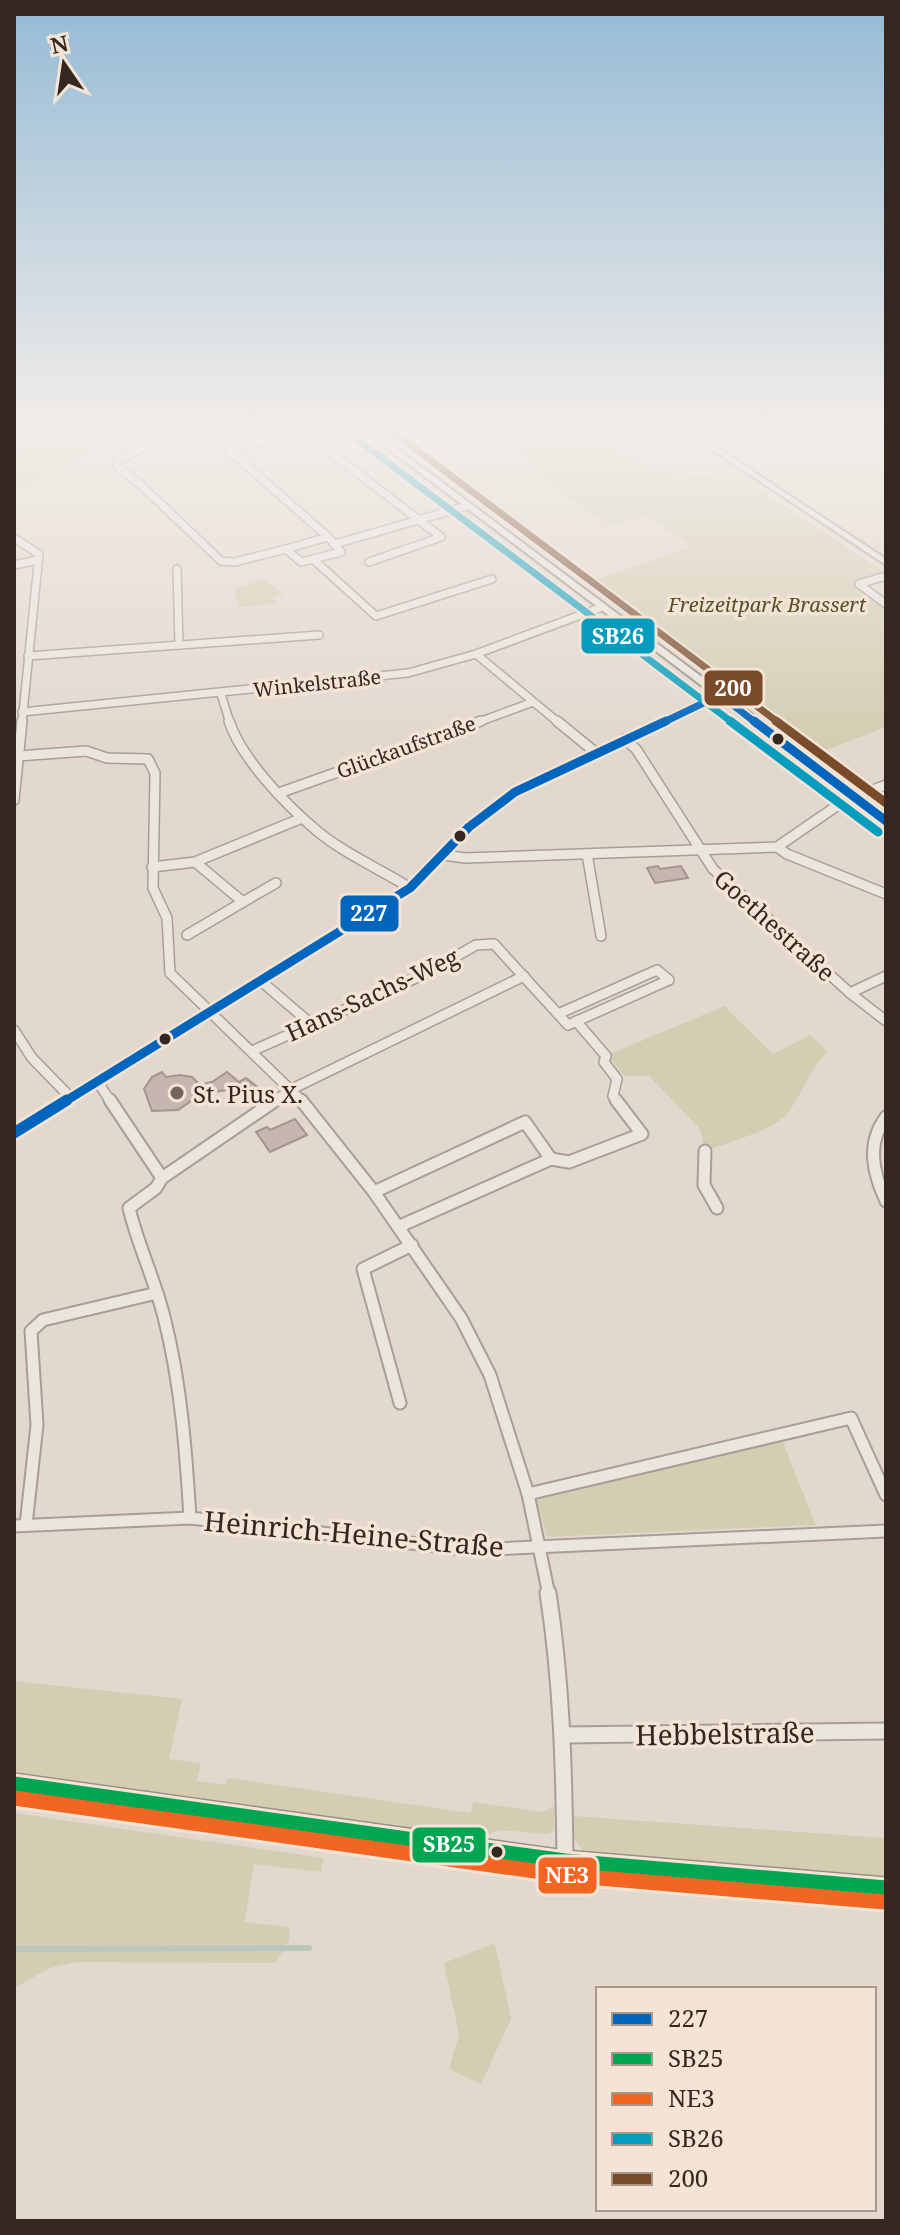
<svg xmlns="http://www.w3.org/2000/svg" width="900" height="2235" viewBox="0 0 900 2235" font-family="'Noto Serif',serif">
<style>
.green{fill:#d4cdb2}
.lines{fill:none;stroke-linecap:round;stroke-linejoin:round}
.stream{stroke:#b9c6bb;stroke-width:6}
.building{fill:#c6b6af;stroke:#a3948e;stroke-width:2}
.minor-far3-casing{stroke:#a89e97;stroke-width:10}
.minor-far2-casing{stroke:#a89e97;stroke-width:12}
.minor-far1-casing{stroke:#a89e97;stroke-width:15}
.minor-casing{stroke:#a89e97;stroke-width:19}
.tertiary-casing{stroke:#a89e97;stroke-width:4}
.secondary-casing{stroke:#988e86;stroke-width:4}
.minor-far3{stroke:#ebe5df;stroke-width:7}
.minor-far2{stroke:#ebe5df;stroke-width:9}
.minor-far1{stroke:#ebe5df;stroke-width:11}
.minor{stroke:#ebe5df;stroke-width:15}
.tertiary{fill:#ebe5df;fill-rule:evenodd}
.secondary{fill:#ebe5df;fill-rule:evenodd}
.bus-1-far2-casing{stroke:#f3e4d5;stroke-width:11}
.bus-1-far1-casing{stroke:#f3e4d5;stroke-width:14}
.bus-1-casing{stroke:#f3e4d5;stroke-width:17}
.bus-2-casing{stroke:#f3e4d5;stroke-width:21}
.bus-3-casing{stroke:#f3e4d5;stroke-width:21}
.bus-4-far1-casing{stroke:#f3e4d5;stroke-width:11}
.bus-4-casing{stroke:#f3e4d5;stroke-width:14}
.bus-5-far1-casing{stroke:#f3e4d5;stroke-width:11}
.bus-5-casing{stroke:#f3e4d5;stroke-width:14}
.bus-1-far2{stroke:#0065bd;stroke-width:7}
.bus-1-far1{stroke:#0065bd;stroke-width:9}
.bus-1{stroke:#0065bd;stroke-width:11}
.bus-2{stroke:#00a651;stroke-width:15}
.bus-3{stroke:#f26522;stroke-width:15}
.bus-4-far1{stroke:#059cbd;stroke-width:7}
.bus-4{stroke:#059cbd;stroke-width:9}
.bus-5-far1{stroke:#7a4b2a;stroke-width:7}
.bus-5{stroke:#7a4b2a;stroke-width:9}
.bus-dot{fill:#362620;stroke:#f3e4d5;stroke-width:3}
.poi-dot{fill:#73645d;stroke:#f3e4d5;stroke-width:3}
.labels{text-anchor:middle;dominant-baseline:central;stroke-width:7;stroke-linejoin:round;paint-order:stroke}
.far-park-label{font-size:20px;font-style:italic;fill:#4f5128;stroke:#f3e4d5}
.far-street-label{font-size:20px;fill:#362620;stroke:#f3e4d5}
.street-label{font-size:24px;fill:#362620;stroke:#f3e4d5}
.poi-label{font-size:24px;fill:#362620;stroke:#f3e4d5;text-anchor:start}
.near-street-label{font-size:28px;fill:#362620;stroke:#f3e4d5}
.line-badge{stroke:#f3e4d5;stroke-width:3}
.badge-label{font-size:22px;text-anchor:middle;font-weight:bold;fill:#fff}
</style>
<rect width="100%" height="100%" fill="#e3d8ce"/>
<g class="green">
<path d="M63 429H138L14 491V452Z"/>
<path d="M479 429H581L649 469 701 477 734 473 886 573 860 584 886 603V727L814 755 585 584 691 547 646 516 611 527 540 477 526 457Z"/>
<path d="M265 579 283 595 272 598 277 604 239 607 234 589Z"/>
<path d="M724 1006 773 1054 810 1035 828 1052C809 1069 804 1090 790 1110 777 1130 728 1142 705 1151L700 1129 649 1076H624L608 1055Z"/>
<path d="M782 1440 816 1525 547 1537 536 1499Z"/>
<path d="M14 1681 182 1699 169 1759 201 1763 197 1781 225 1785 228 1778 471 1813 473 1802 543 1812 554 1806V1830L549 1834 499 1830 481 1837 419 1832 14 1774Z"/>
<path d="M14 1813 323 1858 321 1872 254 1864 245 1922 290 1927 289 1941 275 1963 76 1962 50 1968 14 1988Z"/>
<path d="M573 1816 886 1838V1877L584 1852 574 1839Z"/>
<path d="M495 1943 511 2019 481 2084 449 2069 459 2035 444 1963Z"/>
</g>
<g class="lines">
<path class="stream" d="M14 1949 309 1948"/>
</g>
<g class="building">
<path d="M658 866 660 869 681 866 688 878 655 883 647 868Z"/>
<path d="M162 1072 166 1077 180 1075 192 1077 200 1085 212 1082 227 1072 239 1082 246 1078 261 1090 245 1100 232 1089 193 1096 191 1101 178 1110 152 1111 144 1089 152 1077Z"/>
<path d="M295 1119 307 1135 270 1152 256 1132 267 1127 270 1130Z"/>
</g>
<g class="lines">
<g class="minor-far3-casing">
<g id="minor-far3">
<path d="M177 429 119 460 117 467 141 485 221 561 235 562 286 549"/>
<path d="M228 429 248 446"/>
<path d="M313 429 229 450 328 537"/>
<path d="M304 432 441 537 369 562"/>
<path d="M696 437 727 429"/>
<path d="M328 537 341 552 301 562 286 549Z"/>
<path d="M14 538 39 554 22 723"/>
<path d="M335 544 467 506"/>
<path d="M314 560 376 616 492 579"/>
<path d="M14 565 38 560"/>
<path d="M177 569 179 645"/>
<path d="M886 576 859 584 886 604"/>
<path d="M476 654 559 723"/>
<path d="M28 656 319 635"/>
<path d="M221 694 230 723"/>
<path d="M22 712 408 673 476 654 602 607"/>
<path d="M476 723 533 702"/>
</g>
</g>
<g class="minor-far2-casing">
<g id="minor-far2">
<path d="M229 721C241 758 285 804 316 830 343 853 380 869 410 888"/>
<path d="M557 721 595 752"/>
<path d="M624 739 636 749 713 869 850 993 886 1021"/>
<path d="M18 756 86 751 107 758 148 759 155 773 153 888 167 918 170 973 303 1102"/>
<path d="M279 793 481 721"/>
<path d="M14 800 22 721"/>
<path d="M777 847 787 854 886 894"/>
<path d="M587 854 601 936"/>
<path d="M444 855 465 858 777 847 844 801 886 785"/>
<path d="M195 862 243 902 276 883"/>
<path d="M152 867 195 862 302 818"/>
<path d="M187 935 243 902"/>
<path d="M657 970 669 980 568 1025 558 1014Z"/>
<path d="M261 981 310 1023"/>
<path d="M850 993 886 976"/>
<path d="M576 1021 606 1056 604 1062 617 1079 613 1096 618 1102"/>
<path d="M14 1030 32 1058 71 1098"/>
<path d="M252 1051 425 974 476 945 494 944 558 1014"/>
<path d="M97 1081 111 1102"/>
<path d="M273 1102 292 1089 524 976"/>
</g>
</g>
<g class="minor-far1-casing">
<g id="minor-far1">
<path d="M110 1100 162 1178 156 1188 129 1208C138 1246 156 1282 165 1321 181 1385 186 1452 190 1518"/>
<path d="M301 1100 374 1192 461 1318 490 1375 528 1494 549 1595"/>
<path d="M886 1117C866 1144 873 1173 886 1201"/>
<path d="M705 1151 704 1185 717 1208"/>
<path d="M551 1159 569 1162 642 1134 616 1100"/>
<path d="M162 1178 276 1100"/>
<path d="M374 1192 525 1122 551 1159 400 1226"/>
<path d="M400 1403 363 1269 412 1245"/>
<path d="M528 1494 851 1418 886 1495"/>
<path d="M26 1525 37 1425 31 1331 43 1320 157 1293"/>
<path d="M14 1526 190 1518 471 1550 886 1531"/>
</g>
</g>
<g class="minor-casing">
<g id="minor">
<path d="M548 1593C562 1683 564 1771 565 1861"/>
<path d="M564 1735 886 1731"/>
</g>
</g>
<g class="tertiary-casing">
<g id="tertiary">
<path d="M681 429H689L886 559V565Z"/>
<path d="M720 692 723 693V697L518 794 473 829 414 890 14 1138V1127L406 886 465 825 512 790Z"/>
</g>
</g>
<g class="secondary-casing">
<g id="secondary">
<path d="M362 429H371L886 815V825Z"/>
<path d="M14 1774 565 1851 886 1878V1898L565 1871 14 1794Z"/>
</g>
</g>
<use href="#minor-far3" class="minor-far3"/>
<use href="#minor-far2" class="minor-far2"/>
<use href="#minor-far1" class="minor-far1"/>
<use href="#minor" class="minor"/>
<use href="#tertiary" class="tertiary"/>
<use href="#secondary" class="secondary"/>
<g class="bus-1-far2-casing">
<g id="bus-1-far2">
<path d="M720 695 756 723"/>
<path d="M662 723 720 695"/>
</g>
</g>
<g class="bus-1-far1-casing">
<g id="bus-1-far1">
<path d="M754 721 886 821"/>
<path d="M64 1102 410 888 469 827 515 792 666 721"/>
</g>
</g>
<g class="bus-1-casing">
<path id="bus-1" d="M14 1133 67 1100"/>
</g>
<g class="bus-2-casing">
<path id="bus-2" d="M14 1784 565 1861 886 1888"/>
</g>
<g class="bus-3-casing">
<path id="bus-3" d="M14 1798 563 1875 885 1902"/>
</g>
<g class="bus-4-far1-casing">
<path id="bus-4-far1" d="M358 440 733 723"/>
</g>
<g class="bus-4-casing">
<path id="bus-4" d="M730 721 878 832"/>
</g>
<g class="bus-5-far1-casing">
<path id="bus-5-far1" d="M389 429 779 723"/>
</g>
<g class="bus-5-casing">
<path id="bus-5" d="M776 721 886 803"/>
</g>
<use href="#bus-1-far2" class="bus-1-far2"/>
<use href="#bus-1-far1" class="bus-1-far1"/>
<use href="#bus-1" class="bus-1"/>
<use href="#bus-2" class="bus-2"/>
<use href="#bus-3" class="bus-3"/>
<use href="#bus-4-far1" class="bus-4-far1"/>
<use href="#bus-4" class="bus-4"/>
<use href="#bus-5-far1" class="bus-5-far1"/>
<use href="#bus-5" class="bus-5"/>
</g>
<linearGradient id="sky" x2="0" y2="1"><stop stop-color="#95bbd6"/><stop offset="0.58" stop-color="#f2ede9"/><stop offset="1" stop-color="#f2ede9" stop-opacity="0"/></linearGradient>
<rect width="900" height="742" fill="url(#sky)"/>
<g class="bus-dot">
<circle cx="778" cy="739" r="7"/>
<circle cx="460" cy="836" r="7"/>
<circle cx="165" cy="1039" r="7"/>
<circle cx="497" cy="1852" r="7"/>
</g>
<circle class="poi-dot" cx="177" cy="1093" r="8"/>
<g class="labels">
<g class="far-park-label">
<text x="767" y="604">Freizeitpark Brassert</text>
</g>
<g class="far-street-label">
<text transform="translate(317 683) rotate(-6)">Winkelstraße</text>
<text transform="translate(406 747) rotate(-20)">Glückaufstraße</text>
</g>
<g class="street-label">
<text transform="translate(775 925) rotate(42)">Goethestraße</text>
<text transform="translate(372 994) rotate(-25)">Hans-Sachs-Weg</text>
</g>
<g class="poi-label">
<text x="193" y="1093">St. Pius X.</text>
</g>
<g class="near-street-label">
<text transform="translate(354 1533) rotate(5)">Heinrich-Heine-Straße</text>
<text transform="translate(725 1733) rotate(-1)">Hebbelstraße</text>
</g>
</g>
<g class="line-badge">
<rect x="580" y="617" width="76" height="38" rx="8" fill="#059cbd"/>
<rect x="703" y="669" width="61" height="38" rx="8" fill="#7a4b2a"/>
<rect x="339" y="894" width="61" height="39" rx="8" fill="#0065bd"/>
<rect x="411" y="1826" width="76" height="38" rx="8" fill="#00a651"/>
<rect x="537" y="1856" width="61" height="39" rx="8" fill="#f26522"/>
</g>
<g class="badge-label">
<text x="618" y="644">SB26</text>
<text x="733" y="696">200</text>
<text x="369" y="921">227</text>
<text x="449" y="1852">SB25</text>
<text x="567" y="1883">NE3</text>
</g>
<rect width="900" height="2235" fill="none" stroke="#362620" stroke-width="32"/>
<rect x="596" y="1987" width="280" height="224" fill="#f3e4d5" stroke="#a7988d" stroke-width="2"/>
<rect x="612" y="2013" width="40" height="12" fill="#0065bd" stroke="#a7988d" stroke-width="2"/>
<text x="668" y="2027" font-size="24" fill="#362620">227</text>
<rect x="612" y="2053" width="40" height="12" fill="#00a651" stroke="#a7988d" stroke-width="2"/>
<text x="668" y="2067" font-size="24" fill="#362620">SB25</text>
<rect x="612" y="2093" width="40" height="12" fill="#f26522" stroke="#a7988d" stroke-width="2"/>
<text x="668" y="2107" font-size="24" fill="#362620">NE3</text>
<rect x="612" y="2133" width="40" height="12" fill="#059cbd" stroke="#a7988d" stroke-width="2"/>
<text x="668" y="2147" font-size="24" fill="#362620">SB26</text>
<rect x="612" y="2173" width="40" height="12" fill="#7a4b2a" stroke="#a7988d" stroke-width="2"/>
<text x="668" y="2187" font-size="24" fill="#362620">200</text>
<g transform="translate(64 64) rotate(347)" stroke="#f3e4d5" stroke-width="6" paint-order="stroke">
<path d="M0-6L14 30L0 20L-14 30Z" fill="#362620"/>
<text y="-12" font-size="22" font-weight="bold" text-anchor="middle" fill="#362620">N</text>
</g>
</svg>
